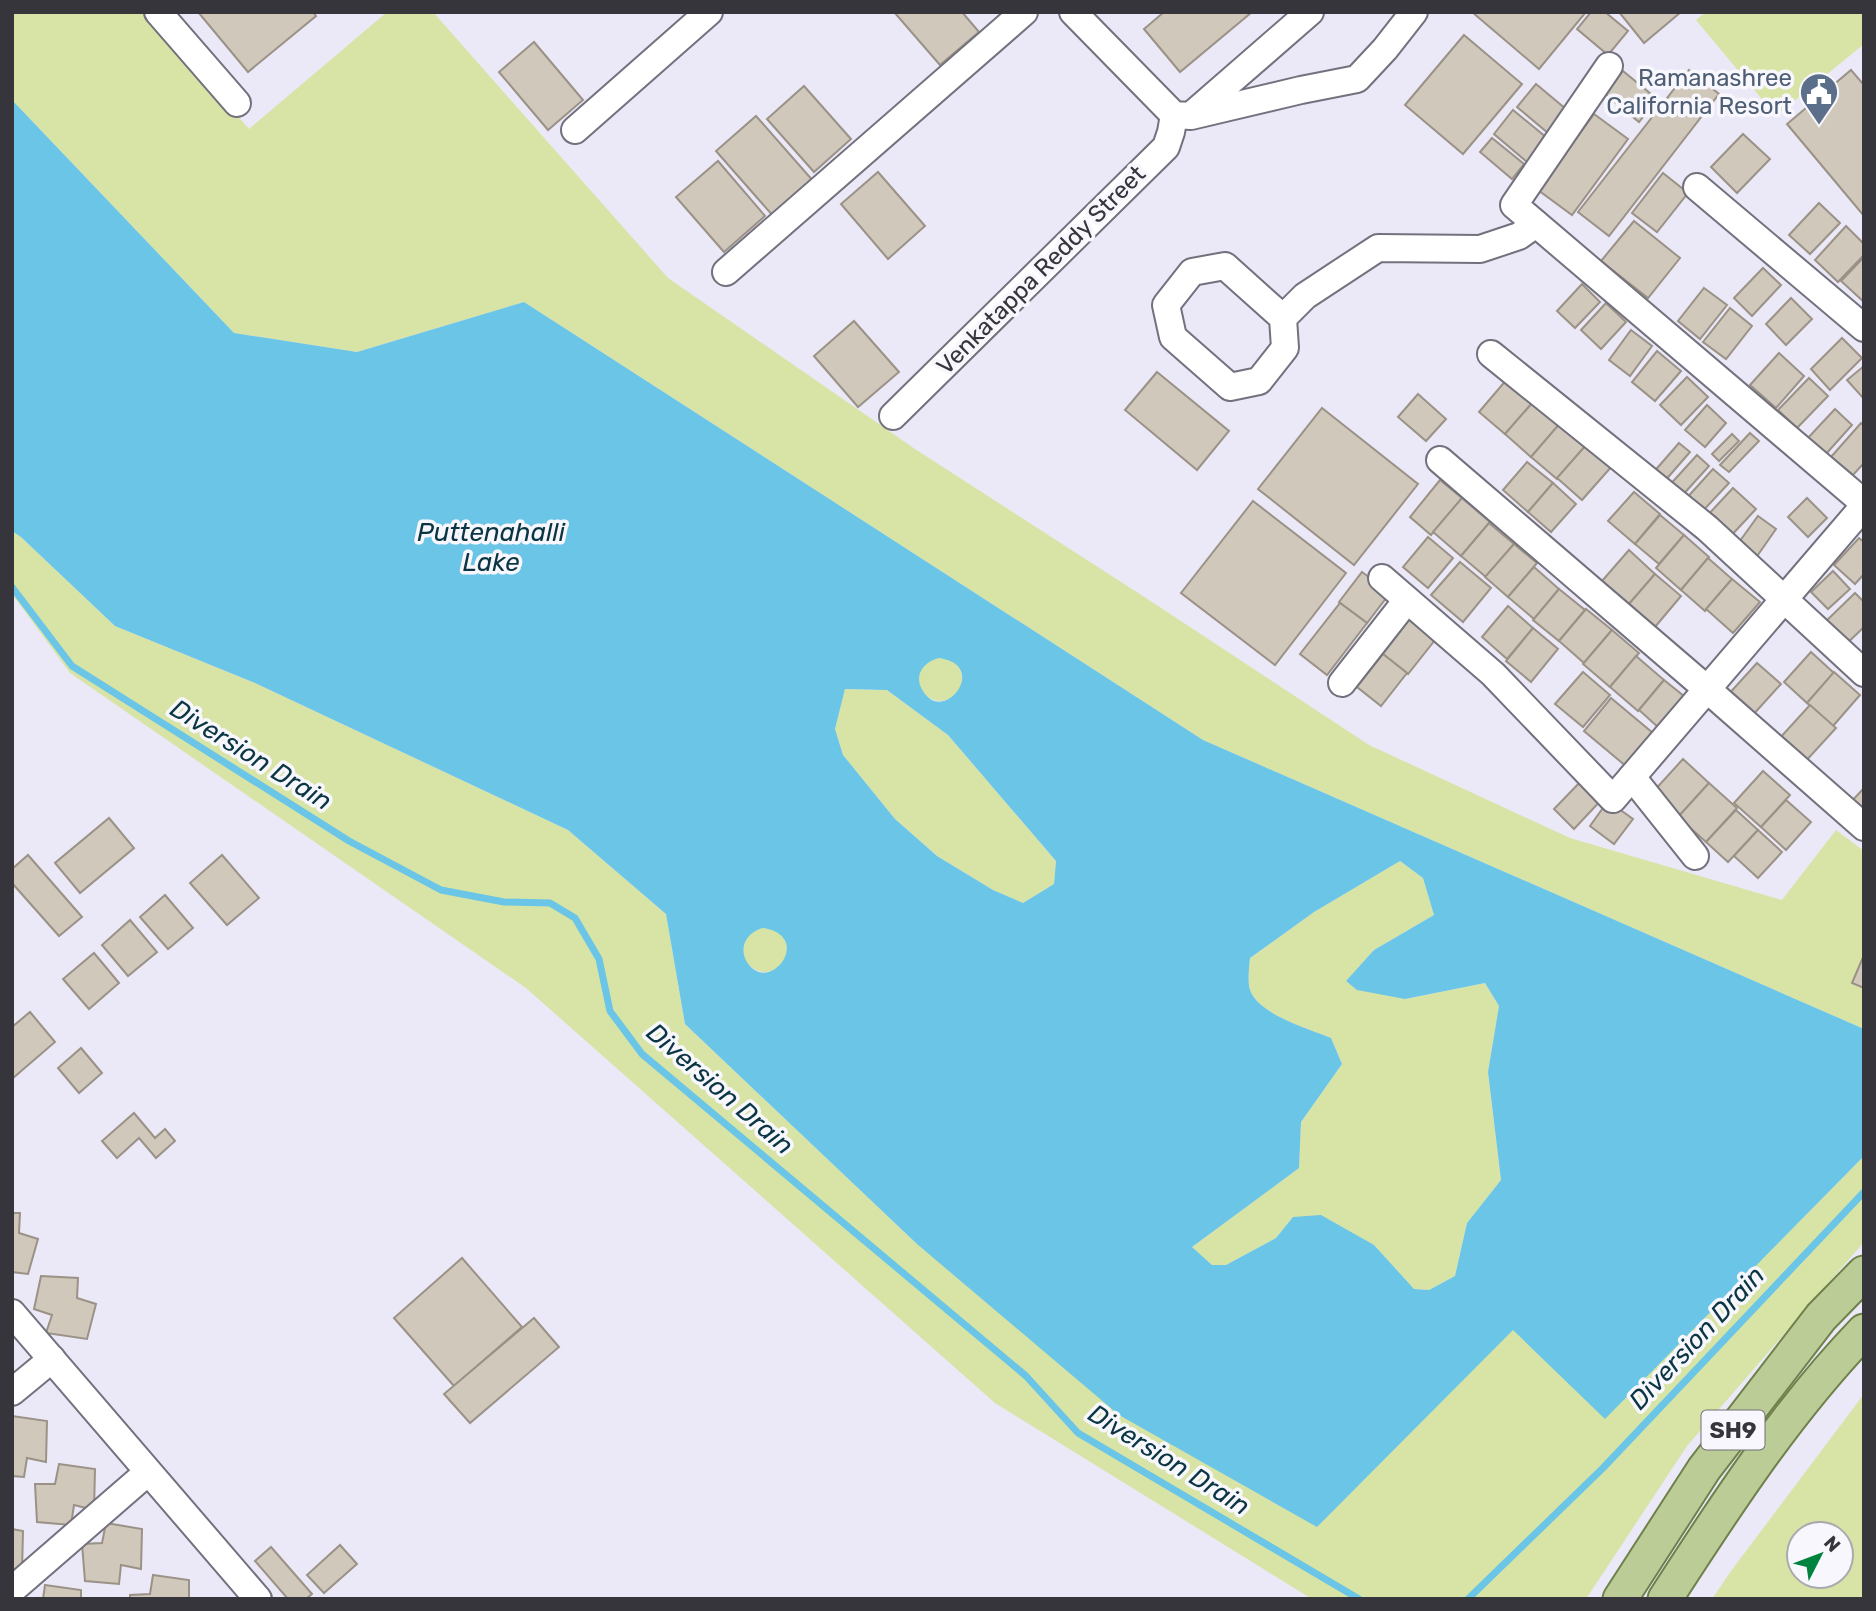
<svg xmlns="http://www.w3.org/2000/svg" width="1876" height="1611" viewBox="0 0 1876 1611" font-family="Rubik,sans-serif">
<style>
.green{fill:#d7e4a6;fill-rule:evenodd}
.water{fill:#6ac5e7;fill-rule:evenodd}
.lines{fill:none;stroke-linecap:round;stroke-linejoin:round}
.stream{stroke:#6ac5e7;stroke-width:7}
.building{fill:#d1c8bc;stroke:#9b9287;stroke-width:2}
.minor-casing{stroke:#73717d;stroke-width:30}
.major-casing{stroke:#6f814a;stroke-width:37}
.minor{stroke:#fff;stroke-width:26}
.major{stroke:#bbcc97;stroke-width:33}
.labels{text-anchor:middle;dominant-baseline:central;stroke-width:7;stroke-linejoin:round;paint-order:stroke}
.shield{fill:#f8f7fd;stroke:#706f75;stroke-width:2}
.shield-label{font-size:23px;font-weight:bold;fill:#36353b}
.service-label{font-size:24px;fill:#4e5e75;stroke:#f8f7fd;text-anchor:end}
.street-label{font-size:24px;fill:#36353b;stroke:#f8f7fd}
.water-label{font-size:26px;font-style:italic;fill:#0a3543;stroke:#f8f7fd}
</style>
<rect width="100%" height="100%" fill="#ebe8f7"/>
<g class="green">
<path d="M12 12H147L249 129 387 12H433L668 278 915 449 1149 600 1369 745 1570 838 1782 900 1836 830 1864 851V1029L1203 740 524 302 357 352 234 333 12 100Z"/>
<path d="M1706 12H1863L1864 44 1776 116 1696 20Z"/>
<path d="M12 531 21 537 115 626 255 683 568 830 666 914 685 1024 917 1244 1514 1330 1605 1418 1864 1156V1242L1687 1446 1586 1599H1312L995 1403 526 988 70 673 12 594Z"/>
<circle cx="940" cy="679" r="22"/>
<path d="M845 689 887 690 948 735 1056 861 1054 884 1023 903 993 890 937 856 895 819 843 755 835 729Z"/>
<path d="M1400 861 1423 878 1434 915 1374 950 1346 982 1405 999 1485 983 1499 1006 1488 1072 1501 1180 1467 1223 1455 1276 1429 1290 1414 1289 1374 1245 1293 1217 1276 1238 1226 1265H1212L1192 1247 1299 1168 1301 1122 1342 1064 1331 1038C1309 1029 1253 1013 1249 986 1248 978 1249 967 1250 958L1314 912Z"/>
<circle cx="765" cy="950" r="22"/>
<path d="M1864 1394V1599H1712L1731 1571ZM1799 1534H1841V1576H1799Z"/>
</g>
<path class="water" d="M12 100 234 333 357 352 524 302 1203 740 1864 1029V1156L1605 1419 1513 1330 1317 1527 1119 1415 917 1244 685 1024 666 914 568 830 255 683 115 626 21 537 12 531ZM939 658C990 665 944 726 923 691 913 676 923 662 939 658ZM845 689 887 690 948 735 1056 861 1054 884 1023 903 993 890 937 856 895 819 843 755 835 729ZM1400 861 1423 878 1434 915 1374 950 1346 981 1357 990 1405 999 1485 983 1499 1006 1488 1072 1501 1180 1467 1223 1455 1276 1429 1290 1414 1289 1374 1245 1321 1215 1293 1217 1276 1238 1226 1265H1212L1192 1247 1299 1168 1301 1122 1342 1064 1331 1038C1309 1029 1253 1013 1249 986 1248 978 1249 967 1250 958L1314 912ZM763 928C815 936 769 997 747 962 738 947 747 932 763 928Z"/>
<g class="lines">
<g class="stream">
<path d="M12 587 72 666 349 841 441 890 504 902 550 903 575 918 599 959 610 1011 642 1054 1026 1376 1078 1433 1359 1599"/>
<path d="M1468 1599 1603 1468 1864 1192"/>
</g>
</g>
<g class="building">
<path d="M198 12H313L316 16 248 72Z"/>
<path d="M894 12H962L979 32 940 65Z"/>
<path d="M1164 12H1252L1180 72 1144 29Z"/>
<path d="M1472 12H1586L1539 69Z"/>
<path d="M1591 12H1605L1628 31 1608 55 1577 29Z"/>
<path d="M1619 12H1681L1644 43Z"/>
<path d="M1464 35 1522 84 1463 154 1405 105Z"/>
<path d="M534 42 583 100 548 130 499 72Z"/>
<path d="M1689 70 1719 94 1609 236 1578 212Z"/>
<path d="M1851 70 1864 85V216L1787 124Z"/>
<path d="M1623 71 1657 99 1639 122 1605 94Z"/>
<path d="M1536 84 1567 110 1548 133 1517 107Z"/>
<path d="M804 86 851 139 814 172 767 119Z"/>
<path d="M1513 110 1547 138 1527 162 1494 134Z"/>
<path d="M1594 114 1628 139 1572 215 1538 190Z"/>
<path d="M756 116 814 182 774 217 716 151Z"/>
<path d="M1743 134 1770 159 1737 193 1711 167Z"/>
<path d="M1492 138 1524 164 1512 179 1480 152Z"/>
<path d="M718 161 765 216 724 252 676 197Z"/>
<path d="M878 172 925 226 888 259 841 204Z"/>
<path d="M1663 173 1688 193 1657 232 1632 213Z"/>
<path d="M1819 203 1840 223 1810 254 1789 235Z"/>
<path d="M1634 221 1680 258 1648 298 1601 261Z"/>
<path d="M1846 226 1864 244V255L1838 282 1815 260Z"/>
<path d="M1864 257V300L1863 301 1841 281Z"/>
<path d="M1763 268 1781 285 1752 316 1734 298Z"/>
<path d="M1582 284 1600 302 1575 328 1557 311Z"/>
<path d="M1704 288 1727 305 1700 339 1678 321Z"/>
<path d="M1791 298 1812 319 1786 345 1766 324Z"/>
<path d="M1606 303 1626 322 1601 349 1581 330Z"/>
<path d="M1730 308 1752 326 1726 359 1703 342Z"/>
<path d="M854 321 899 372 858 407 814 356Z"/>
<path d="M1631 330 1652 346 1630 376 1609 360Z"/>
<path d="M1842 338 1862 358 1830 390 1811 369Z"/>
<path d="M1657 351 1681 371 1655 401 1632 382Z"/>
<path d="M1779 353 1804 376 1776 408 1750 385Z"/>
<path d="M1864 366V399L1847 380Z"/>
<path d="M1157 372 1229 431 1197 470 1125 410Z"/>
<path d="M1687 377 1708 397 1681 425 1660 405Z"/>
<path d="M1508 378 1534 401 1505 434 1479 412Z"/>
<path d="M1809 378 1828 396 1797 428 1778 410Z"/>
<path d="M1418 394 1446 419 1426 441 1398 417Z"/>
<path d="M1534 401 1560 424 1531 457 1505 434Z"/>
<path d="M1707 405 1726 423 1705 447 1685 430Z"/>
<path d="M1322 408 1418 484 1354 565 1258 489Z"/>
<path d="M1835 409 1852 425 1825 455 1807 439Z"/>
<path d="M1561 422 1587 444 1557 479 1531 457Z"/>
<path d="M1861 423 1864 426V463L1853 475 1831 457Z"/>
<path d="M1750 433 1759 441 1729 472 1720 465Z"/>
<path d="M1732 434 1739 441 1719 461 1712 454Z"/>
<path d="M1679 443 1690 452 1663 483 1652 474Z"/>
<path d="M1587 444 1612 466 1582 500 1557 478Z"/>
<path d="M1697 455 1709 466 1679 499 1667 488Z"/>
<path d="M1527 462 1553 483 1528 512 1503 490Z"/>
<path d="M1713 469 1729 483 1699 515 1684 501Z"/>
<path d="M1440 480 1462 498 1431 535 1410 517Z"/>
<path d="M1553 483 1576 504 1551 532 1528 512Z"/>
<path d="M1733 488 1756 509 1728 539 1705 518Z"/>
<path d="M1634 492 1660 514 1635 544 1608 521Z"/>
<path d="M1462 498 1490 522 1461 556 1433 532Z"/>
<path d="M1807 498 1827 518 1808 537 1788 517Z"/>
<path d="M1253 501 1346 573 1275 665 1181 593Z"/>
<path d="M1660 515 1684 535 1659 564 1635 544Z"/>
<path d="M1758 516 1776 529 1755 559 1737 545Z"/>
<path d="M1489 523 1514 544 1486 577 1461 556Z"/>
<path d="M1684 535 1709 557 1681 590 1656 568Z"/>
<path d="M1428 537 1453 558 1428 588 1403 567Z"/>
<path d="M1859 538 1864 542V574L1855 584 1834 565Z"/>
<path d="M1514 544 1537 563 1508 597 1485 577Z"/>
<path d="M1629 550 1655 574 1629 604 1602 581Z"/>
<path d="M1708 558 1732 579 1705 611 1681 590Z"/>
<path d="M1460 562 1491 588 1463 622 1431 595Z"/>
<path d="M1534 567 1559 589 1534 619 1508 597Z"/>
<path d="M1833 571 1850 589 1828 609 1811 592Z"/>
<path d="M1362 572 1390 593 1367 623 1339 602Z"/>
<path d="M1655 574 1681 596 1655 627 1629 604Z"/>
<path d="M1732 579 1760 602 1733 633 1706 609Z"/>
<path d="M1559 589 1585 610 1559 641 1533 620Z"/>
<path d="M1855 593 1864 602V627L1843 647 1822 625Z"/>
<path d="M1340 603 1367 623 1327 675 1300 654Z"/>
<path d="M1508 606 1533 628 1507 659 1482 637Z"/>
<path d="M1586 609 1612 630 1584 663 1559 641Z"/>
<path d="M1409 620 1435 640 1408 674 1383 654Z"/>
<path d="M1533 628 1558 649 1531 682 1506 661Z"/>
<path d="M1612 630 1639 653 1610 687 1583 664Z"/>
<path d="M1811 652 1834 673 1807 703 1784 682Z"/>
<path d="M1383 654 1407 673 1381 706 1357 687Z"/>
<path d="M1636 656 1664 680 1638 711 1610 687Z"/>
<path d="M1757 663 1781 684 1751 717 1727 696Z"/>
<path d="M1583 672 1610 695 1583 727 1555 704Z"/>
<path d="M1834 672 1860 695 1833 726 1807 703Z"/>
<path d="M1664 680 1685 697 1659 728 1639 710Z"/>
<path d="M1611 698 1654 734 1627 767 1584 731Z"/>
<path d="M1810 705 1836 728 1804 763 1778 740Z"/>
<path d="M1683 759 1709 783 1680 815 1653 792Z"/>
<path d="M1763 771 1790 795 1761 827 1734 803Z"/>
<path d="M1585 777 1605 796 1574 829 1554 809Z"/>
<path d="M1709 783 1737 808 1706 842 1678 817Z"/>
<path d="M1864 788V819L1848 805Z"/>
<path d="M1786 800 1811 822 1786 850 1761 827Z"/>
<path d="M1608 801 1633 819 1614 844 1590 826Z"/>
<path d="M1736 810 1758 830 1728 862 1706 842Z"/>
<path d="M109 818 134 848 80 893 55 863Z"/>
<path d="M1758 830 1782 852 1758 878 1734 856Z"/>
<path d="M28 855 82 917 59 936 12 883V869Z"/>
<path d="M222 855 259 898 227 925 190 883Z"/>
<path d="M165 895 193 928 168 949 140 917Z"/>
<path d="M130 920 157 952 128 976 102 945Z"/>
<path d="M94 953 119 983 89 1009 63 979Z"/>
<path d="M1864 955V988L1852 983Z"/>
<path d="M30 1012 55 1042 13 1078 12 1027Z"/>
<path d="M81 1048 102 1073 79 1093 58 1068Z"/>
<path d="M134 1113 155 1138 165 1129 175 1141 156 1158 139 1138 117 1158 102 1141Z"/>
<path d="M12 1213H20L19 1233 38 1239 28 1274 12 1272Z"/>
<path d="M462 1258 522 1327 454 1386 394 1318Z"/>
<path d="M41 1276 78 1278 77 1298 96 1304 87 1339 46 1333 52 1315 34 1309Z"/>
<path d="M534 1318 559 1347 470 1423 444 1394Z"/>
<path d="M12 1416 47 1421 46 1462 27 1458 24 1477 12 1476Z"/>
<path d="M59 1464 95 1469 94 1510 74 1505 71 1525 37 1522 35 1484H55Z"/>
<path d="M106 1523 142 1529 141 1569 121 1565 119 1584 85 1581 82 1544 102 1543Z"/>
<path d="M12 1529 23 1531 22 1572 12 1569Z"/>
<path d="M340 1545 357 1564 324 1593 307 1575Z"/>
<path d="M271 1547 312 1594 306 1599H288L255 1561Z"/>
<path d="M153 1575 189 1580V1599H130V1595L150 1594Z"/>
<path d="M45 1585 81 1590V1599H43Z"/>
</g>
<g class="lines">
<g class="minor-casing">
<g id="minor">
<path d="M158 12 237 103"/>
<path d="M1073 12 1174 115 1191 116 1301 90 1357 79 1385 49 1414 12"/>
<path d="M1609 66 1514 205 1864 503"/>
<path d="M1195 112 1310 12"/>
<path d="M575 130 709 12"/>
<path d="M1697 187 1864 328"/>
<path d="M726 272 1024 12"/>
<path d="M1283 318 1285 348 1259 381 1230 387 1173 337 1166 305 1192 272 1225 266 1283 318 1305 296 1378 248 1480 249 1519 236 1536 224"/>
<path d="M1491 354 1707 528 1864 673"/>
<path d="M893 416 1166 147 1171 132 1174 115"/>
<path d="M1440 460 1708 690 1864 827"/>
<path d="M1382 578 1493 674 1613 799 1864 506"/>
<path d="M1342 683 1407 600"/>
<path d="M1632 777 1695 856"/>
<path d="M12 1313 258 1599"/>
<path d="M12 1392 52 1359"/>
<path d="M12 1590 148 1472"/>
</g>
</g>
<g class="major-casing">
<g id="major">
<path d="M1620 1599 1704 1469 1821 1317 1864 1273"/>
<path d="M1665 1599C1725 1506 1787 1411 1864 1331"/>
</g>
</g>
<use href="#minor" class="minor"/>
<use href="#major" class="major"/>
</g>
<defs>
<g id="civic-pin" transform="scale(2.0125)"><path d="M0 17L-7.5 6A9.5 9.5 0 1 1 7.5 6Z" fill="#5c6f8a" stroke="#f8f7fd"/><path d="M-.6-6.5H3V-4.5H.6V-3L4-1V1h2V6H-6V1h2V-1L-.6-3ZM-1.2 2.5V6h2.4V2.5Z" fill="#fff"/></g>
</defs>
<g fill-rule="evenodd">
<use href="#civic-pin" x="1819" y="92"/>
</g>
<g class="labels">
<rect class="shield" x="1701.5" y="1410.5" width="63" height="39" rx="5"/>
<g class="shield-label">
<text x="1733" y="1430">SH9</text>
</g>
<g class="service-label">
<text x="1792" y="78">Ramanashree<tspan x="1792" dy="28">California Resort</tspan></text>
</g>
<g class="street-label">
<text transform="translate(1041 270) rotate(-45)">Venkatappa Reddy Street</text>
</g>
<g class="water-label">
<text x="491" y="532">Puttenahalli<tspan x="491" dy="30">Lake</tspan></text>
<text transform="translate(251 755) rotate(32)">Diversion Drain</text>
<text transform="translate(720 1089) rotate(41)">Diversion Drain</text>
<text transform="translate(1697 1338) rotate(-47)">Diversion Drain</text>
<text transform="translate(1169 1460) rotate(32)">Diversion Drain</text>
</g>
</g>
<rect width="1876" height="1611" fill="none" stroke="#36353b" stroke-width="28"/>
<g transform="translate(1820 1555) rotate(48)"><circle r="33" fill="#f8f7fd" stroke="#aaa9af" stroke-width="2"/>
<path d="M0-5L12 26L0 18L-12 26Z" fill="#00833e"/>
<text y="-10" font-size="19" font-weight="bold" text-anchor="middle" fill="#36353b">N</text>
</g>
</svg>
